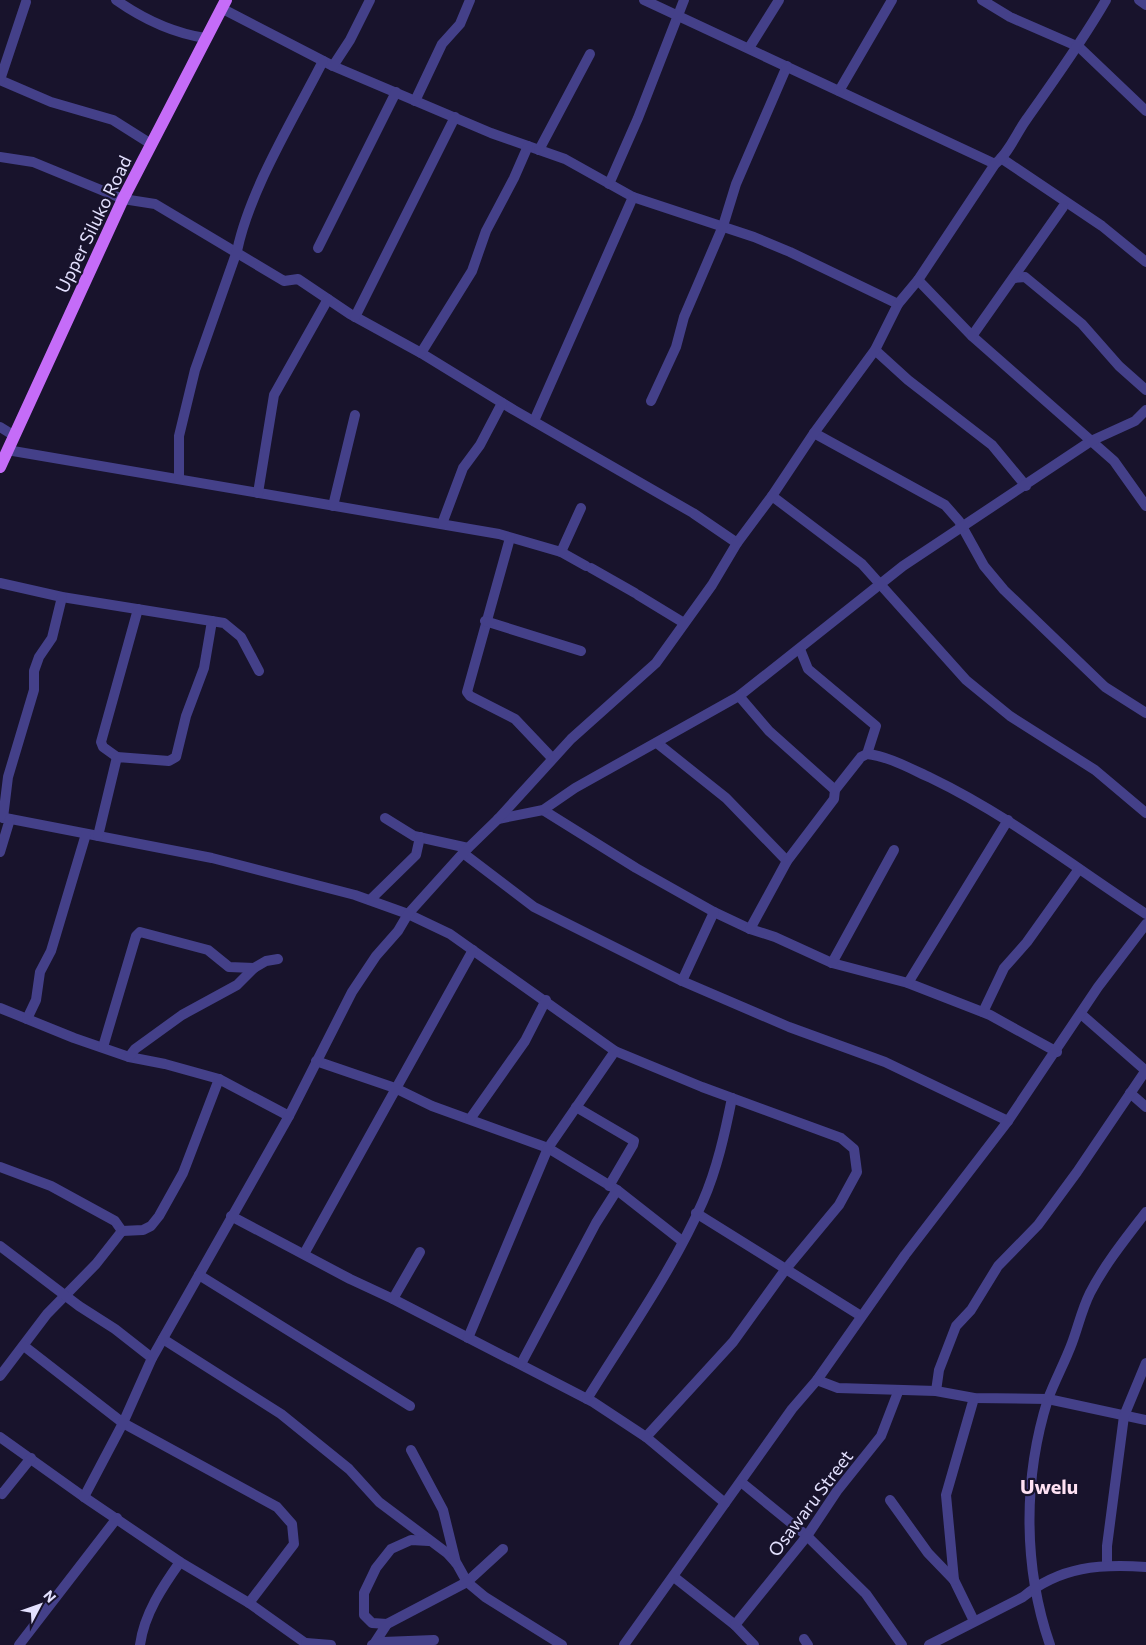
<svg xmlns="http://www.w3.org/2000/svg" width="1146" height="1645" viewBox="0 0 1146 1645" font-family="Commissioner,sans-serif">
<style>
.lines{fill:none;stroke-linecap:round;stroke-linejoin:round}
.minor{stroke:#444089;stroke-width:10}
.major{stroke:#c56cf8;stroke-width:12}
.labels{text-anchor:middle;dominant-baseline:central;stroke-width:4.5;stroke-linejoin:round;paint-order:stroke}
.street-label{font-size:18px;fill:#e3e0fe;stroke:#18132c}
.quarter-label{font-size:20px;font-weight:bold;fill:#fee1f3;stroke:#18132c}
</style>
<rect width="100%" height="100%" fill="#18132c"/>
<g class="lines">
<g class="minor">
<path d="M116 0C143 19 173 33 205 38"/>
<path d="M644 0 995 164"/>
<path d="M982 0 1010 17 1079 47 1146 111"/>
<path d="M1139 0 1146 5"/>
<path d="M221 8 333 66 491 133 565 159 633 197 754 237 790 252 898 304"/>
<path d="M749 48 779 0"/>
<path d="M333 66 350 40 370 0"/>
<path d="M0 80 51 102 113 120 151 144"/>
<path d="M0 80 26 2"/>
<path d="M839 91 892 0"/>
<path d="M415 101 442 44 460 24 470 0"/>
<path d="M539 150 590 54"/>
<path d="M0 157 33 162 123 199 155 204 284 281 298 279 350 314 421 353 514 410 693 513 737 543"/>
<path d="M1001 158 1102 226 1146 262"/>
<path d="M609 184 638 118 684 0"/>
<path d="M318 248 396 92"/>
<path d="M1014 278 1025 277 1082 324 1119 366 1146 390"/>
<path d="M918 280 972 336 1114 461 1146 506"/>
<path d="M355 317 455 117"/>
<path d="M972 336 1063 207"/>
<path d="M875 350 908 380 992 445 1026 486"/>
<path d="M421 353 472 271 486 231 514 178 528 146"/>
<path d="M651 401 676 347 684 317 723 226 736 184 787 66"/>
<path d="M534 421 633 197"/>
<path d="M0 427 13 435"/>
<path d="M814 433 945 505 959 521 984 566 1004 590 1105 687 1146 713"/>
<path d="M7 450 499 534 561 552 586 566"/>
<path d="M179 479V436L195 370 237 251C250 189 294 118 323 61"/>
<path d="M258 493 274 395 328 299"/>
<path d="M772 496 862 564 966 680 1010 716 1095 770 1146 813"/>
<path d="M333 506 355 415"/>
<path d="M442 524 463 468 480 445 502 403"/>
<path d="M510 538 467 692 470 696 515 719 552 758"/>
<path d="M561 552 581 508"/>
<path d="M591 568 635 593"/>
<path d="M0 583 62 597 224 623 241 637 259 671"/>
<path d="M638 595 684 623"/>
<path d="M485 621 581 651"/>
<path d="M800 649 808 669 876 726 867 754"/>
<path d="M739 696 769 731 835 790"/>
<path d="M657 743 726 798 787 861"/>
<path d="M117 757 103 747 101 742 138 609"/>
<path d="M543 810 636 868 714 912 750 929 775 937 832 963 908 983 990 1015 1057 1052"/>
<path d="M0 817 212 858 355 895 408 914 450 934 615 1051 702 1087 841 1138 854 1149 857 1172 839 1205 785 1270 733 1342 646 1437"/>
<path d="M3 818 8 777 34 690V671L39 657 52 638 62 597"/>
<path d="M385 818 414 836 468 848"/>
<path d="M498 819 543 810 575 788 739 696 903 566 1091 441 1135 421 1146 410"/>
<path d="M98 836 117 757 169 761 176 757 186 716 204 668 212 621"/>
<path d="M0 852 10 819"/>
<path d="M463 853 534 907 682 981 789 1027 885 1062 1008 1121"/>
<path d="M370 900 416 855 420 837"/>
<path d="M750 929 787 861 834 799 835 790 861 757 867 754C888 756 911 769 931 778 1008 815 1074 867 1146 914"/>
<path d="M832 963 894 850"/>
<path d="M682 981 714 912"/>
<path d="M908 983 1008 820"/>
<path d="M0 1008 74 1038 129 1057 165 1064 219 1079 289 1116"/>
<path d="M983 1012 1004 968 1027 942 1079 869"/>
<path d="M1081 1014 1145 1070"/>
<path d="M27 1019 36 1000 40 972 51 951 86 834"/>
<path d="M103 1047 136 936 140 932 208 950 229 967 254 968"/>
<path d="M129 1057 135 1049 182 1015 237 985 254 968 266 961 278 959"/>
<path d="M316 1061 395 1088 432 1106 548 1148 617 1190 682 1241"/>
<path d="M1130 1093 1146 1107"/>
<path d="M576 1107 634 1141 633 1145 609 1186"/>
<path d="M470 1119 525 1041 546 1000"/>
<path d="M0 1167 51 1186 115 1221 122 1231 96 1264 47 1314 0 1376"/>
<path d="M696 1213 861 1316"/>
<path d="M231 1216 350 1279 393 1299 593 1402 646 1437 725 1503"/>
<path d="M122 1231 143 1230 151 1226 159 1216 183 1173 219 1079"/>
<path d="M0 1246 79 1306 115 1329 152 1358"/>
<path d="M304 1254 473 950"/>
<path d="M199 1275 410 1406"/>
<path d="M393 1299 420 1252"/>
<path d="M468 1338 548 1148 615 1051"/>
<path d="M163 1339 281 1414 349 1469 379 1502 447 1553 457 1564 467 1582 485 1597 562 1645"/>
<path d="M24 1346 123 1423 277 1507 292 1524 294 1544 249 1603"/>
<path d="M521 1364 596 1223 617 1190"/>
<path d="M817 1380 838 1388 936 1391 974 1398 1048 1399 1146 1420"/>
<path d="M936 1391 939 1370 956 1326 971 1310 998 1266 1038 1225 1077 1172 1146 1070"/>
<path d="M974 1398 946 1495 954 1580 974 1621"/>
<path d="M587 1399C626 1336 674 1268 703 1201 717 1169 725 1133 732 1098"/>
<path d="M0 1437 84 1497 180 1562 249 1603 308 1645"/>
<path d="M411 1450 443 1510 456 1563"/>
<path d="M741 1482 807 1536 866 1594 902 1645"/>
<path d="M0 1493 2 1494 31 1458"/>
<path d="M84 1497 123 1423 152 1358 289 1116 352 992 376 956 398 931 408 914 463 853 498 819 571 739 656 663 712 585 737 543 772 496 814 433 875 350 898 304 918 280 995 164C1009 153 1016 134 1026 120 1054 80 1082 42 1106 0"/>
<path d="M890 1500 928 1553 954 1580"/>
<path d="M1107 1565V1546L1124 1416 1146 1363"/>
<path d="M674 1577 735 1625 754 1645"/>
<path d="M387 1624 467 1582 503 1549"/>
<path d="M735 1625 807 1536 837 1491 881 1436 898 1392"/>
<path d="M804 1639 808 1645"/>
<path d="M306 1643 331 1645"/>
<path d="M374 1644 387 1624 372 1623 364 1615V1593L376 1568 391 1549 411 1540 429 1541"/>
<path d="M19 1645 117 1518"/>
<path d="M140 1645C144 1614 163 1586 180 1562"/>
<path d="M372 1645 383 1642 434 1640"/>
<path d="M624 1645 792 1409 817 1380 905 1255 1008 1121 1098 987 1146 924"/>
<path d="M929 1645 1023 1597C1061 1566 1100 1564 1146 1567"/>
<path d="M1050 1645C1023 1567 1023 1478 1048 1399 1055 1380 1065 1362 1072 1343 1078 1327 1082 1309 1090 1293 1105 1264 1126 1238 1146 1212"/>
</g>
<path class="major" d="M0 467 123 199 226 0"/>
</g>
<g class="labels">
<g class="street-label">
<text transform="translate(93 224) rotate(-64)">Upper Siluko Road</text>
<text transform="translate(810 1503) rotate(-53)">Osawaru Street</text>
</g>
<g class="quarter-label">
<text x="1049" y="1486">Uwelu</text>
</g>
</g>
<g transform="translate(40 1605) rotate(49)" stroke="#18132c" stroke-width="4" paint-order="stroke">
<path d="M0-4L9 19L0 12L-9 19Z" fill="#e3e0fe"/>
<text y="-8" font-size="14" font-weight="bold" text-anchor="middle" fill="#e3e0fe">N</text>
</g>
</svg>
